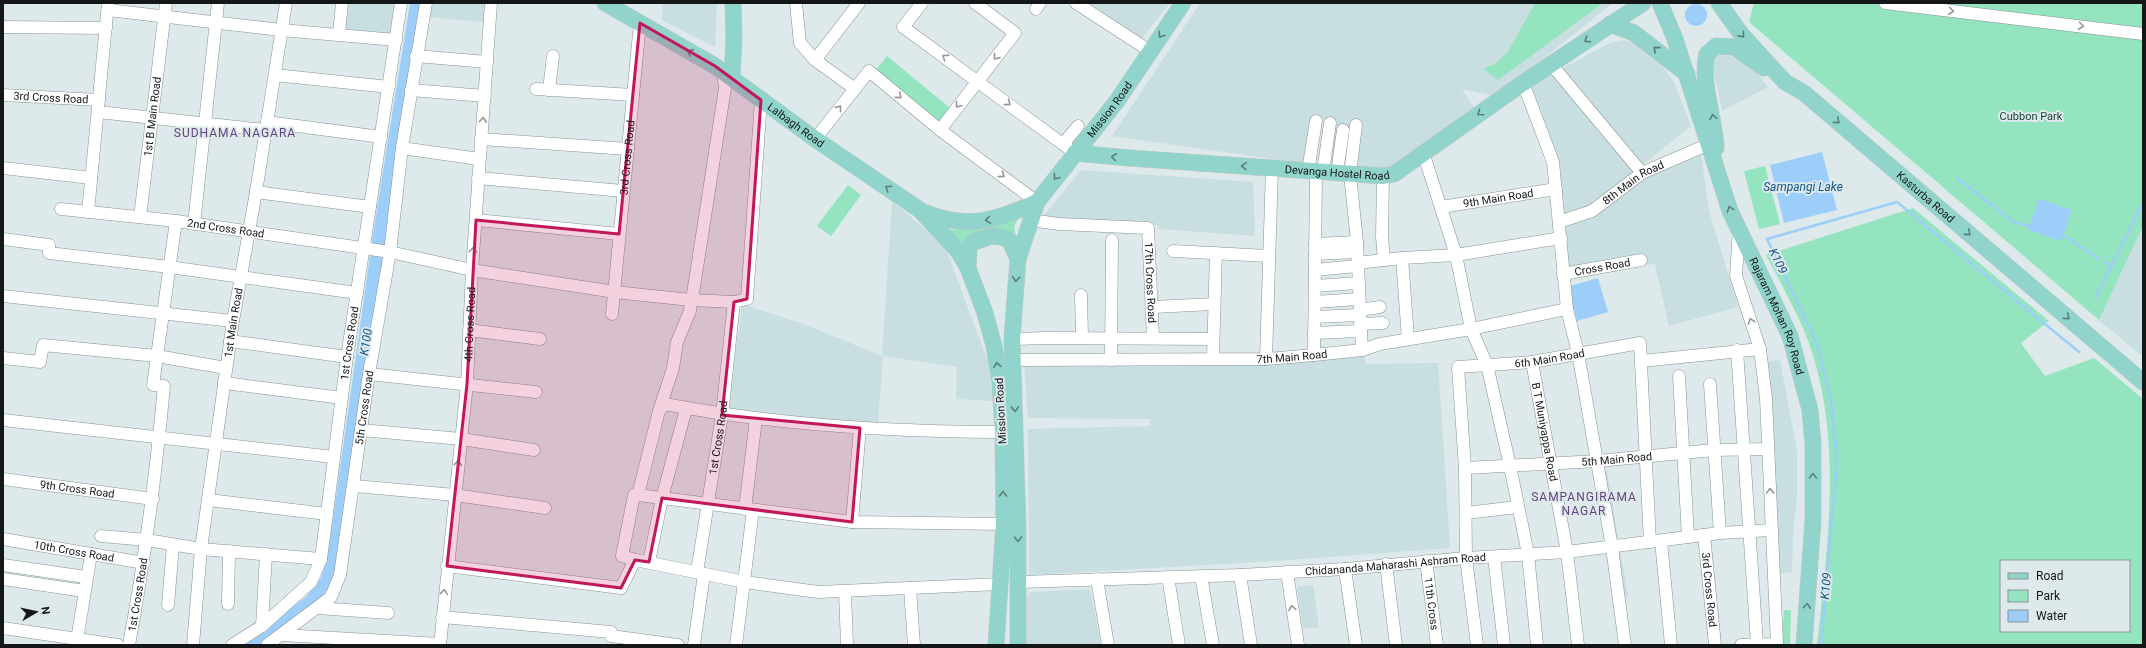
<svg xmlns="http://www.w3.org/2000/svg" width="2146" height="648" viewBox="0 0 2146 648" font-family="Roboto,sans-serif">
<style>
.built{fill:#c8dee0}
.green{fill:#94e4bf;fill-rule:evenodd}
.water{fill:#9dcef9}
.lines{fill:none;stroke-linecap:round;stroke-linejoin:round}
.stream{stroke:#9dcef9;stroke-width:2.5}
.minor-casing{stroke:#889394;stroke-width:13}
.major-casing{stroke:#c6c7c7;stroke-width:17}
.minor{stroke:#fff;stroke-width:12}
.major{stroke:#91d4cc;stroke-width:16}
.oneway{stroke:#959797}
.oneway2{stroke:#587f7b}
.marked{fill:#c2185b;fill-opacity:0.2;stroke:#c2185b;stroke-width:3;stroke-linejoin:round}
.labels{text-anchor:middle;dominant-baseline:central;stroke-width:4;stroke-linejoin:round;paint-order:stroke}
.street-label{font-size:11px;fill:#131717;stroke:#dde9eb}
.park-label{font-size:11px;fill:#193e2f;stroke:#dde9eb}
.neighbourhood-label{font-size:12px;letter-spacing:1px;fill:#64447f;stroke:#dde9eb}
.water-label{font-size:12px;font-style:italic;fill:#135788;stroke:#dde9eb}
</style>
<rect width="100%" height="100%" fill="#dde9eb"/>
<g class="built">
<path d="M349 3H398L393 39 345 32Z"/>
<path d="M427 3H487L485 22 425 17Z"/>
<path d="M663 3H717L715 47 662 20Z"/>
<path d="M1084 3H1170L1141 39Z"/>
<path d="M1200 3H1613L1496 96 1462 89 1474 108 1419 150 1387 170 1325 166 1331 121 1314 118 1307 164 1112 136Z"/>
<path d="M1622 40 1638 44 1657 59 1673 80 1691 126 1593 205 1564 216 1529 86 1610 43Z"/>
<path d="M1718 55 1730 56 1753 69 1768 87 1722 111 1712 62Z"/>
<path d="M1701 153 1709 211 1738 307 1669 326 1655 264 1568 270 1564 223 1654 172Z"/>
<path d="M1081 170 1253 182 1255 236 1159 229 1158 225 1062 223 1041 219Z"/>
<path d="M892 201 945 246 989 365 994 401 956 399 957 367 883 356 878 423 728 410 742 304 803 324 882 356Z"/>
<path d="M2143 226V353L2141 355 2099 320Z"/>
<path d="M1365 357V364L1438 363 1450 548 1276 561 1029 575 1028 429 1151 426 1150 419 1028 418 1024 363H1222Z"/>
<path d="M1780 360 1797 451V496L1793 534 1792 572 1775 574 1767 361Z"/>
<path d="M1607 471 1628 597 1614 599 1593 473Z"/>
<path d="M1313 585 1319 627 1303 629 1297 587Z"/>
<path d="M1090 589 1101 645H1026L1027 597 1031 592Z"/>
</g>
<g class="green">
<path d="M1535 3H1603L1498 80 1483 69 1495 64 1508 52Z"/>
<path d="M1754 3H2143V226L2099 320 1749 22Z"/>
<path d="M887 56 950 108 938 123 875 71Z"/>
<path d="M1765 166 1780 224 1759 229 1744 171Z"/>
<path d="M848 185 861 195 831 236 817 226Z"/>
<path d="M1913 208 2049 321 2021 343 2045 376 2094 358 2143 399V645H1817C1827 553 1841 452 1815 362 1805 325 1784 290 1766 255ZM2001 561H2129V631H2001Z"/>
<path d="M1019 218 1014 226 1016 237 964 248 947 229C970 232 997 227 1019 218Z"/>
<path d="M1784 610H1791L1790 645H1782Z"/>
</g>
<g class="water">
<path d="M410 3H421L340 561 331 585 314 606 260 645H240L306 597 321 578 328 554 373 234Z"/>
<circle cx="1696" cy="15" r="11"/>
<path d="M1822 152 1837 210 1784 223 1770 165Z"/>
<path d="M2039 199 2072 210 2061 241 2028 230Z"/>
<path d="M1598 278 1608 312 1577 321 1567 287Z"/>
</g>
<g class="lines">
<g class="stream">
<path d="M1957 178 2013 222 2029 226"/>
<path d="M2063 235 2099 259"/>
<path d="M2104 262 2112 266"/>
<path d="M2096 297 2143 203"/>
<path d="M1821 645 1837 460 1831 401 1817 344 1767 239 1897 202 2079 352"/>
</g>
<g class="minor-casing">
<g id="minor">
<path d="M796 3 800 43 815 60 855 89"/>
<path d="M922 3 903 27 1075 153"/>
<path d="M1076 3 1150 51"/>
<path d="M1885 3 2143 34"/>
<path d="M1036 9 1040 3"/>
<path d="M108 10 281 30 396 40"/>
<path d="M3 27 106 28"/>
<path d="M339 34 342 3"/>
<path d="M416 56 487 62"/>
<path d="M815 60 859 3"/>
<path d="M1551 64 1642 173"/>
<path d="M275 75 389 87"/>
<path d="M1523 83 1553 162 1567 309 1578 353 1612 547 1625 645"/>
<path d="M536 89 633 95"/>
<path d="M411 90 485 96"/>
<path d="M549 90 553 56"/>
<path id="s1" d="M3 95 99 100"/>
<path d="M98 112 265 130"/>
<path d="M267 122 381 137"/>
<path d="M1356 125 1350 174 1357 242 1362 350"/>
<path d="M940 130 1015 33 975 3"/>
<path d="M481 139 628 149"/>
<path d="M815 139 869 71 940 130 1037 202"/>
<path d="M1063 144 1078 126"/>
<path d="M402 148 479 159"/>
<path d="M1423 152 1456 255 1471 329 1487 365 1510 466 1528 554 1537 645"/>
<path d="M3 168 91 178"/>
<path d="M1308 171 1316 121"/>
<path d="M1323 172 1330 123"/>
<path d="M1337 173 1343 130"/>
<path d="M1383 176 1382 237 1384 260"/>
<path d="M478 178 623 191"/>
<path d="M256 192 370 207"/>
<path id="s2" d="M1441 207 1556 189"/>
<path id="s3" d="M61 209 176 221 390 252 472 270 615 292 691 300 734 302 747 299 761 100"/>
<path d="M88 212 108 3"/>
<path id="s4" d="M140 217 166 3"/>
<path d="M476 220 619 234"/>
<path id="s5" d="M1030 220 1059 224 1148 228 1153 338"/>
<path id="s6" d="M1559 222 1592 211 1642 173 1709 144"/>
<path d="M194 224 218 3"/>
<path d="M1739 230 1736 276 1760 349 1766 398 1777 644 1741 645"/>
<path d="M3 239 49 245V253L169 267 357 293"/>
<path d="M1315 244 1357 242"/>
<path d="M1173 251 1269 256"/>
<path d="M1315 254 1357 252"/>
<path d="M1357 263 1402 258"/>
<path d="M1315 270 1357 266"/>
<path id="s7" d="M1563 274 1641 260"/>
<path d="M1315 286 1358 283"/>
<path d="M1081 295 1082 338"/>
<path d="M3 296 233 321"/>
<path d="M692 300 725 88 723 72"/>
<path d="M1315 302 1359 299"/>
<path d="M1153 307 1214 304"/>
<path d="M1359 310 1380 307"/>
<path id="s8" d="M612 314 640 23"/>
<path d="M1315 317 1359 315"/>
<path d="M1360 324 1383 323"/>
<path d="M469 330 540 339"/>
<path d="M1314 333 1360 331"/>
<path d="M1012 339 1045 338 1213 339"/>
<path d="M1408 339 1402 258 1456 255 1561 238"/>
<path d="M230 341 347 357"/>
<path d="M1737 350 1757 644"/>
<path d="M1314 355 1316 172"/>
<path d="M3 358 40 362 43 345 157 356 226 368"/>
<path d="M1213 358 1216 253"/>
<path d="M1266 359 1272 168"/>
<path id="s9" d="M1013 360 1266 359 1314 355 1362 350 1380 344 1471 329 1567 309"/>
<path d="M1111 360 1112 240"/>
<path d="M1642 361 1760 349"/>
<path id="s10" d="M1532 362 1567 552 1578 645"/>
<path d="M369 374 536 392"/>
<path d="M1679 376 1688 537"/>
<path d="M224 383 342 398"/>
<path d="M1710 384 1720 533"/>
<path d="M659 411 673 368 677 342 690 311 691 300"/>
<path d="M3 420 334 457"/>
<path d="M361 430 461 439 534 450"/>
<path id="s11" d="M1465 468 1598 461 1714 450 1768 449"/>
<path id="s12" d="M3 479 153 499"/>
<path d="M355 486 455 495 545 508"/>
<path d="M638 495 852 522 1004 524"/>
<path d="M208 500 327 514"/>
<path d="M745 509 756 419"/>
<path d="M1466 513 1517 507"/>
<path d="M852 522 860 428"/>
<path id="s13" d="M1704 535 1715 645"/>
<path d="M101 536 147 540 201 549 321 559"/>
<path id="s14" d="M3 539 144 563"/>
<path d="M1661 541 1671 645"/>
<path d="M1494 557 1504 645"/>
<path d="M635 560 622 556 634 495H638L659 411 665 404C776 425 890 432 1003 432"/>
<path id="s15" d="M1426 561 1437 645"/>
<path d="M649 562 662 498 686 409"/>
<path d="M1386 564 1396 645"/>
<path d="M3 565 86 577"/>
<path d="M447 566 621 588 635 560 745 582 818 592 1000 584"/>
<path d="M1345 569 1356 645"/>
<path id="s16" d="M697 572 722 415 734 302"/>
<path d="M1287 572 1298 645"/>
<path d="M1240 575 1251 645"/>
<path d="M1201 576 1213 645"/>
<path d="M1168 577 1179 645"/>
<path d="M3 579 84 591"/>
<path d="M1097 579 1108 645"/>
<path id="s17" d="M1019 582 1240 575 1345 569 1466 558 1567 552 1720 533 1771 530"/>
<path d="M910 588 914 645"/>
<path d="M845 592 847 645"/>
<path d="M228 604 229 551"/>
<path d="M168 605 173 545"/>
<path d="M318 608 388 613"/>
<path d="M442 617 611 632V636L678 645"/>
<path d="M262 626 266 554"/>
<path d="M3 628 118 645"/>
<path d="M282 635 440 644"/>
<path d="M77 640 91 554"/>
<path id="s18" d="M129 645C145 559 156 473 164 386L153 385 176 221"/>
<path id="s19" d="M193 645 201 549 233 321 256 192 286 3"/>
<path id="s20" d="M232 645 262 626 311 582 321 559 347 357 401 3"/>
<path id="s21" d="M267 645 331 597 340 575 369 374 390 252 402 148 426 3"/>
<path id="s22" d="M440 645 467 384 472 270 491 3"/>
<path d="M694 645 704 574"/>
<path d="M736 645 753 510"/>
<path id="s23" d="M1477 645 1466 558 1465 468 1458 367 1532 362 1640 343 1650 542"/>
</g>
</g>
<g class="major-casing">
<g id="major">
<path id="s24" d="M605 3 715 66 815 139 920 210 958 251 968 268"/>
<path id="s25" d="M1660 3 1675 39 1730 211 1790 336 1810 410 1813 444V520L1804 645"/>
<path id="s26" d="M1719 3 1741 34 1785 82 1804 93 2143 382"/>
<path d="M1610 24 1634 33 1687 74"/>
<path d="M732 78 734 38 733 3"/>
<path d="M1716 148C1715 119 1700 82 1707 54L1716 46 1734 47 1764 68"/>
<path id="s27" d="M1075 153 1129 158 1383 176 1394 174 1523 83 1643 3"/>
<path d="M926 213C968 230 998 220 1037 202"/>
<path d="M996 645 1004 524 1003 432 1000 382 994 346 985 313 968 268 969 248 973 242 983 239 991 236 1002 237 1010 241 1018 259"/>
<path id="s28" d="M1018 645V528L1012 339 1018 259 1037 202 1117 101 1183 3"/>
</g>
</g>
<use href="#minor" class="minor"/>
<use href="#major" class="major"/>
</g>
<defs><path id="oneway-chevron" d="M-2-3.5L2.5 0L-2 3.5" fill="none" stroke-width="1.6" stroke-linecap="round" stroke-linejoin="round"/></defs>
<g class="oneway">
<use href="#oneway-chevron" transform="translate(1951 11) rotate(7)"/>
<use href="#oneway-chevron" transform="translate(2081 26) rotate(7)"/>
<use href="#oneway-chevron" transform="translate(945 57) rotate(-144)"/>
<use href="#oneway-chevron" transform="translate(996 57) rotate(129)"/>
<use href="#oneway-chevron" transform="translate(899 96) rotate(40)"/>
<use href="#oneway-chevron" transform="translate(1008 103) rotate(36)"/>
<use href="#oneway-chevron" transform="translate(958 105) rotate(127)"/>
<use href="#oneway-chevron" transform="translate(839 108) rotate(-52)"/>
<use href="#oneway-chevron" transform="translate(483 120) rotate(-85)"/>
<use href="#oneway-chevron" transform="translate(1002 175) rotate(36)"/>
<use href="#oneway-chevron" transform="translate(473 250) rotate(-85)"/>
<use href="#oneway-chevron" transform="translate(1751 321) rotate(-109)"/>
<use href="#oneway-chevron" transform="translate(458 463) rotate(-84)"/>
<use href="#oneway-chevron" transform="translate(1770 491) rotate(-92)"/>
<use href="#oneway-chevron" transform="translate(444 592) rotate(-84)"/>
<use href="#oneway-chevron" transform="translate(1292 608) rotate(-99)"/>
</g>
<g class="oneway2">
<use href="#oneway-chevron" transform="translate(1161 35) rotate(124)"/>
<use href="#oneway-chevron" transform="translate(1742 35) rotate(49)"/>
<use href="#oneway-chevron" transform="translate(1587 40) rotate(146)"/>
<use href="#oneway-chevron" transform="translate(1656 49) rotate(-140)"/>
<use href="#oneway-chevron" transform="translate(690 52) rotate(-151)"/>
<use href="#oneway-chevron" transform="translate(1480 113) rotate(145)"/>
<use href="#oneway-chevron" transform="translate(1713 117) rotate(-101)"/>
<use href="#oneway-chevron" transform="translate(1837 121) rotate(40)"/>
<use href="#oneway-chevron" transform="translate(1114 157) rotate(-174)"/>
<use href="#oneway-chevron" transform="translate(1244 166) rotate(-177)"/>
<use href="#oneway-chevron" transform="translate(1056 177) rotate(127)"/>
<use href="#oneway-chevron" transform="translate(888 188) rotate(-146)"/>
<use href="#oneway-chevron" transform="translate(1730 209) rotate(-110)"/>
<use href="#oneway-chevron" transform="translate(988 220) rotate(171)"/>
<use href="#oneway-chevron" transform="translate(1968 233) rotate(40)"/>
<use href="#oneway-chevron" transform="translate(1016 279) rotate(95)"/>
<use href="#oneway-chevron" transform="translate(2067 317) rotate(40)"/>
<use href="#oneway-chevron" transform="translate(997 365) rotate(-100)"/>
<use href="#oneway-chevron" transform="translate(1015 409) rotate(88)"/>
<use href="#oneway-chevron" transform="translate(1813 476) rotate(-90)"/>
<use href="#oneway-chevron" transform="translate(1003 494) rotate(-90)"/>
<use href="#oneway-chevron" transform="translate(1018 539) rotate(89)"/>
<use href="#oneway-chevron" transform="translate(1807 606) rotate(-86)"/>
</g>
<path class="marked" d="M640 23 715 66 761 100 747 299 734 302 722 415 860 428 852 522 662 498 649 562 635 560 621 588 447 566 467 384 476 220 619 234Z"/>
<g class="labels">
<g class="street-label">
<text stroke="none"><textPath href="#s1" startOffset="48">3rd Cross Road</textPath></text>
<text stroke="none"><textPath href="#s28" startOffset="564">Mission Road</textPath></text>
<text stroke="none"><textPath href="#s4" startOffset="101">1st B Main Road</textPath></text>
<text stroke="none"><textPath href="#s24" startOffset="227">Lalbagh Road</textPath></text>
<text stroke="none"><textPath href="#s8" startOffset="157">3rd Cross Road</textPath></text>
<text stroke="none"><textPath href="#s27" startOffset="263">Devanga Hostel Road</textPath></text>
<text stroke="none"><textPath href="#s6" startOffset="85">8th Main Road</textPath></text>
<text stroke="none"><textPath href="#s26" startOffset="285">Kasturba Road</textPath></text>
<text stroke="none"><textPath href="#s2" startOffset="58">9th Main Road</textPath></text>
<text stroke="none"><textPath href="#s3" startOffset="166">2nd Cross Road</textPath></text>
<text stroke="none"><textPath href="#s7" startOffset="40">Cross Road</textPath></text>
<text stroke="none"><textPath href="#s5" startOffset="173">17th Cross Road</textPath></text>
<text stroke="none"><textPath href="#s25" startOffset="335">Rajaram Mohan Roy Road</textPath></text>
<text stroke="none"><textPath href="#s19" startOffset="325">1st Main Road</textPath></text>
<text stroke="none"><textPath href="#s22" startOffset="322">4th Cross Road</textPath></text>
<text stroke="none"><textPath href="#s20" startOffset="344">1st Cross Road</textPath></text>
<text stroke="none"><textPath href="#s9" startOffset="279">7th Main Road</textPath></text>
<text stroke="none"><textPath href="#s23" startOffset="371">6th Main Road</textPath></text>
<text stroke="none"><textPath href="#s21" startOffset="273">5th Cross Road</textPath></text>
<text transform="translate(1001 411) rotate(-93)">Mission Road</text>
<text stroke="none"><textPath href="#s10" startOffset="71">B T Muniyappa Road</textPath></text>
<text stroke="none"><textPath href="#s16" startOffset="136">1st Cross Road</textPath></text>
<text stroke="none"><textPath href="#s11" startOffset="152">5th Main Road</textPath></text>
<text stroke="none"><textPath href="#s12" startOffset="75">9th Cross Road</textPath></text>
<text stroke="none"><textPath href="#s14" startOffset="72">10th Cross Road</textPath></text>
<text stroke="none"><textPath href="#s17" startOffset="377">Chidananda Maharashi Ashram Road</textPath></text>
<text stroke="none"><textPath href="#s13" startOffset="55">3rd Cross Road</textPath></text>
<text stroke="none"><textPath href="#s18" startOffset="51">1st Cross Road</textPath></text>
<text stroke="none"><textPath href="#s15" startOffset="43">11th Cross</textPath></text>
</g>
<g class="park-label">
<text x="2031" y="116">Cubbon Park</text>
</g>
<g class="neighbourhood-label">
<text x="235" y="133">SUDHAMA NAGARA</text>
<text x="1584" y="497">SAMPANGIRAMA<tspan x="1584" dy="14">NAGAR</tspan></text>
</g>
<g class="water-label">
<text x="1803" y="187">Sampangi Lake</text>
<text transform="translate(1778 261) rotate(64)">K109</text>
<text transform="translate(366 342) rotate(-81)">K100</text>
<text transform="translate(1826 586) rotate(-85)">K109</text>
</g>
</g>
<rect width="2146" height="648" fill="none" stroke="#131717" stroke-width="8"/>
<rect x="2000" y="560" width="130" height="72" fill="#dde9eb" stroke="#8c9596"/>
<rect x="2008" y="573" width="20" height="6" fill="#91d4cc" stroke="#8c9596"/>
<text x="2036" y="580" font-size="12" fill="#131717">Road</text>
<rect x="2008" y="590" width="20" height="12" fill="#94e4bf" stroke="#8c9596"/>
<text x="2036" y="600" font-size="12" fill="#131717">Park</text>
<rect x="2008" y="610" width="20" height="12" fill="#9dcef9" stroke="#8c9596"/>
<text x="2036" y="620" font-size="12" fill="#131717">Water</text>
<g transform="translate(36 612) rotate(81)" stroke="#dde9eb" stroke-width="3" paint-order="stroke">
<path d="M0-3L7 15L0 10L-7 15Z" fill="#131717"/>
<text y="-6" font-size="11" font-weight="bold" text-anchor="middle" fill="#131717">N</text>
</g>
</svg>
